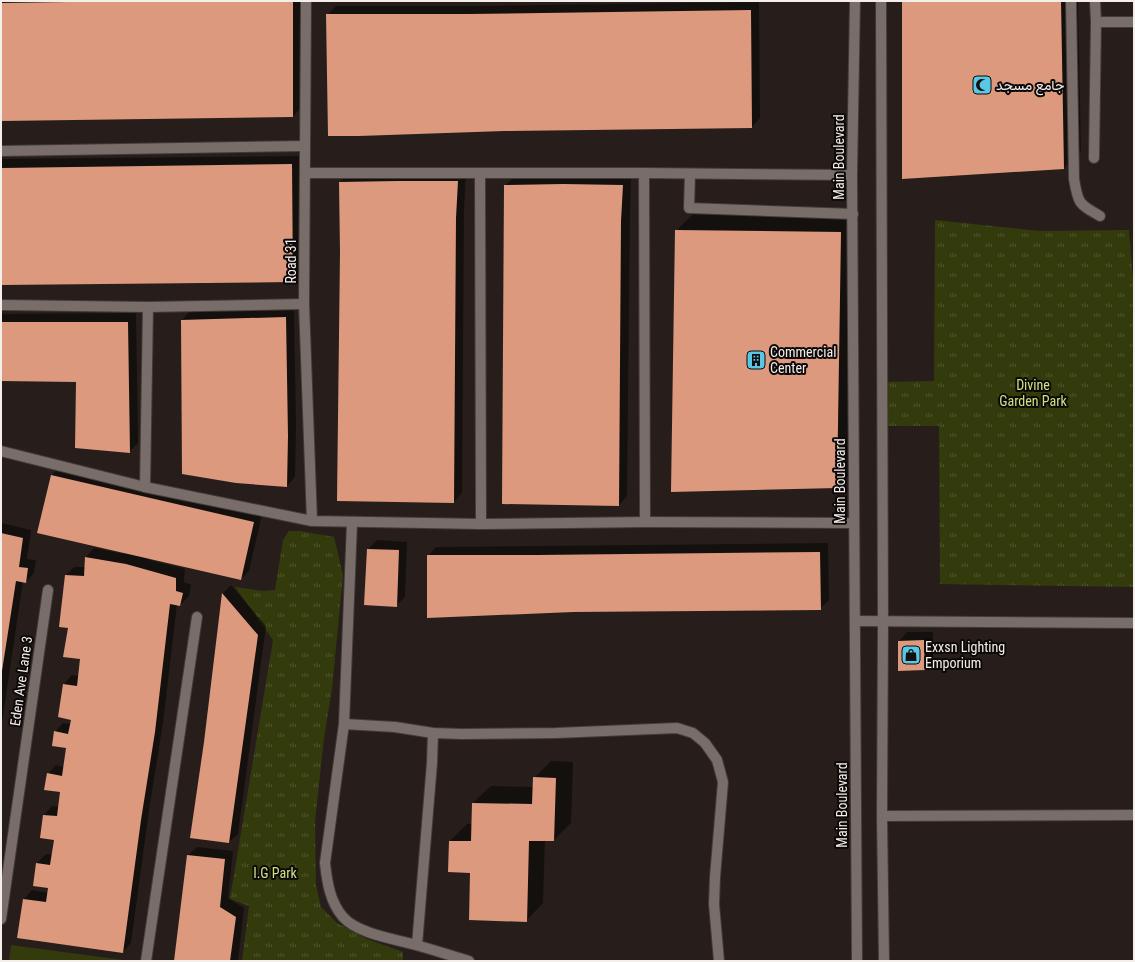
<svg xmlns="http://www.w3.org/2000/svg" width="1135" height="962" viewBox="0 0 1135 962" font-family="'Roboto Condensed',Vazirmatn,sans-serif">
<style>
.grass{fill:url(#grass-tufts)}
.garden{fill:#333a0c}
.shadow{fill:#0007}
.building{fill:#dd997d}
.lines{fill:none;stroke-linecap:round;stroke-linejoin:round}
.minor-casing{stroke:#423b39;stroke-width:12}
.minor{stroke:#786d69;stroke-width:10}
.labels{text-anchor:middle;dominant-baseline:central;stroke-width:4;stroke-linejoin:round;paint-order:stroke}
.poi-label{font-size:14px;fill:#f5efec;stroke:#0d0908;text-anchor:start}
.street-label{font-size:14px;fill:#f5efec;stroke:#0d0908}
.park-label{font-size:14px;fill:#d0e183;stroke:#0d0908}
</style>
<defs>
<pattern id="grass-tufts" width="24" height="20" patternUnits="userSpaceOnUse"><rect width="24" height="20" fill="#333a0c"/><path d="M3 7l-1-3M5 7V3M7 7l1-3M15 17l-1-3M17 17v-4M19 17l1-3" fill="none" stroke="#515730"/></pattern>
</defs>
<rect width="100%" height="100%" fill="#271e1b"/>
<g class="grass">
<path d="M935 220 1039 231 1129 230 1134 293V587L940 584 939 426H886V382L934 381Z"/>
<path d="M289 531H300L334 537 343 575 332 689 324 738 315 821 316 885 321 907 337 923 367 939 403 952V961H242L249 906 230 899 273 640 235 587 262 591 275 590 283 540Z"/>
</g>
<path class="garden" d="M11 945 131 961H9Z"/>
<g class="shadow">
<path d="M1 1H301L302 107 293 116 1 120Z"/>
<path d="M903 1H1078L1081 151 1064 168Z"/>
<path d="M759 2 760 118 752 127 327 15 336 6H477Z"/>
<path d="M300 156 301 272 292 281 1 284V159Z"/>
<path d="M466 173 464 209 462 493 454 502 341 253 340 182 349 174Z"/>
<path d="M631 176 630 212 627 496 619 505 505 186 514 177Z"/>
<path d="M693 214 857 215 854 470 837 487 676 231Z"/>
<path d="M294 309 296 426 295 477 287 486 182 320 190 311Z"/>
<path d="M136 313 138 443 129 452 77 381H1V314Z"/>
<path d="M60 466 262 514 249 571 241 579 149 558V560L185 569 184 582 191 585 189 596 180 605 177 604 163 723 149 810 131 943 123 952 18 937 24 899 32 890 48 893 49 887 34 885 37 863 46 854 53 855 55 839 44 815 52 806 59 807 61 792 48 774 56 765 64 767 67 748 55 732 63 723 71 724 72 719 59 717 64 684 72 675 79 676 81 658 69 627 66 575 74 567H85L86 557 94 548 124 554 125 552 38 532 52 475Z"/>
<path d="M1 523 31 530 27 559 36 560 34 573 26 582 23 581 1 729Z"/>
<path d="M377 540 407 542 405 597 396 606 365 604 368 549Z"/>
<path d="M828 543 829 600 820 609 428 556 436 547Z"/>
<path d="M231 585 266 626 238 834 229 842 205 742 223 593Z"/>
<path d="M907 632H933V660L925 669 899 641Z"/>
<path d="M551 761 573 762 571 823 554 840H545L543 903 526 921 450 841 467 824H473V803L491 786 533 787 534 778Z"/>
<path d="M197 847 233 851 228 898 244 908 238 961H176L188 855Z"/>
</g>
<g class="building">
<path d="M135 1H293V117L1 121V3Z"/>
<path d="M902 1H1061L1064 169 902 179Z"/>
<path d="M751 10 752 128 504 131 359 136H328L326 14H468Z"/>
<path d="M292 164 293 282 1 285V168Z"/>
<path d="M398 181H458L456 218 454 503 337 501 340 252 339 182Z"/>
<path d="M563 184 623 185 621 221 619 506 502 504 504 185Z"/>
<path d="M675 230 841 232 837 488 671 492Z"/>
<path d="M286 317 288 436 287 487 236 483 182 474 181 320Z"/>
<path d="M1 322H128L130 453 75 448 76 382 1 381Z"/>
<path d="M51 475 254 522 241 580 37 533Z"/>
<path d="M1 533 23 538 19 567 28 568 26 583 16 581 2 671Z"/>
<path d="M367 549 399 550 397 607 364 605Z"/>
<path d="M820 552 821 610 573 612 427 618V555H537Z"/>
<path d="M85 557 126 564 176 578V591L183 593 180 606 170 604 155 732 141 820 123 953 17 938 23 899 46 902 48 888 33 886 36 863 50 865 54 840 40 838 43 815 57 816 60 792 44 790 47 773 62 776 66 748 52 746 54 731 68 734 71 720 58 717 63 684 77 686 80 659 63 657 68 628 59 627 65 575 84 576Z"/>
<path d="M222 593 258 635 229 843 190 838 204 742Z"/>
<path d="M924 640 925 670 898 671V641Z"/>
<path d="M533 777 556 778 554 841H529L527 922 469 920 470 873 448 872 449 841H471L472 803 532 804Z"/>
<path d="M187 855 225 859 220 907 236 917 230 961H174Z"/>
</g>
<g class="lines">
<g class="minor-casing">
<g id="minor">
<path d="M306 1 304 304 312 521"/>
<path d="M855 1 852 175 857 961"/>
<path d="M881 1 883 622 882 816 884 961"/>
<path d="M1071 1 1074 179C1078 204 1079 204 1100 216"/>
<path d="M1095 1 1096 22H1134"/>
<path d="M1 151 305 146"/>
<path d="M1094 158 1096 22"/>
<path d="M305 173H644L852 175"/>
<path d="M480 173 481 524"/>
<path d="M644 173 645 522"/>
<path d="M690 174 689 208 853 214"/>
<path d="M1 305 148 307 304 304"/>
<path d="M1 451 145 487 312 521 481 524 645 522 854 523"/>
<path d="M145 487 148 307"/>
<path d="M352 523 344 724 325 863C327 882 330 902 343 917 358 934 395 939 416 945 434 950 452 956 469 961"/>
<path d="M855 621 1134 623"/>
<path d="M344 724 395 727 433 733 462 734 556 733 677 728 693 733 705 743 717 760 723 782 715 877 714 904 719 961"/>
<path d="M882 816 1134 815"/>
<path d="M1 919 48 590"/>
<path d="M417 945 432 763 433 733"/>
<path d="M146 961 197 617"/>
</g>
</g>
<use href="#minor" class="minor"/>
</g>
<defs>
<g id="mosque-square" transform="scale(1)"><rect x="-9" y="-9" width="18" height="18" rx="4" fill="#59c8e4" stroke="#0d0908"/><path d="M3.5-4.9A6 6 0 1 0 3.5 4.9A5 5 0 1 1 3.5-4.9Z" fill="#111"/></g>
<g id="building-square" transform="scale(1)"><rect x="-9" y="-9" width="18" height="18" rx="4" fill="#59c8e4" stroke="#0d0908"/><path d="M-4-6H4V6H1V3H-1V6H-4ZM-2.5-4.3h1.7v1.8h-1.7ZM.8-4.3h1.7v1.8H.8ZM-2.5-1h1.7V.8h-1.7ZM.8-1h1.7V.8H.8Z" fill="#111"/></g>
<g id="shop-square" transform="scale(1)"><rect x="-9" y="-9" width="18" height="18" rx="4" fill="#59c8e4" stroke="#0d0908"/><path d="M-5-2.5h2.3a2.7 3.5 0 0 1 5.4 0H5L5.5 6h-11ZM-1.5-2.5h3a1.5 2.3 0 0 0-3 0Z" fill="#111"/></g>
</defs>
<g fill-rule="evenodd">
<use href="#mosque-square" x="982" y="85"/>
<use href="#building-square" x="756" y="360"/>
<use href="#shop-square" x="911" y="655"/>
</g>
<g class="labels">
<g class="poi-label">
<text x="996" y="85">جامع مسجد</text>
<text x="770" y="352">Commercial<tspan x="770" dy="16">Center</tspan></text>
<text x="925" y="647">Exxsn Lighting<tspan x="925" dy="16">Emporium</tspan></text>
</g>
<g class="street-label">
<text transform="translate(839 157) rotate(-90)">Main Boulevard</text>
<text transform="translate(291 261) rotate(-90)">Road 31</text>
<text transform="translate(840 481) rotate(-90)">Main Boulevard</text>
<text transform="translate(21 681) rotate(-82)">Eden Ave Lane 3</text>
<text transform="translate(842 805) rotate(-90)">Main Boulevard</text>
</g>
<g class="park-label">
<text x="1033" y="385">Divine<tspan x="1033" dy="16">Garden Park</tspan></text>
<text x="275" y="873">I.G Park</text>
</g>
</g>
<rect width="1135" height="962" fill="none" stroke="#f5efec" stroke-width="4"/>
</svg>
